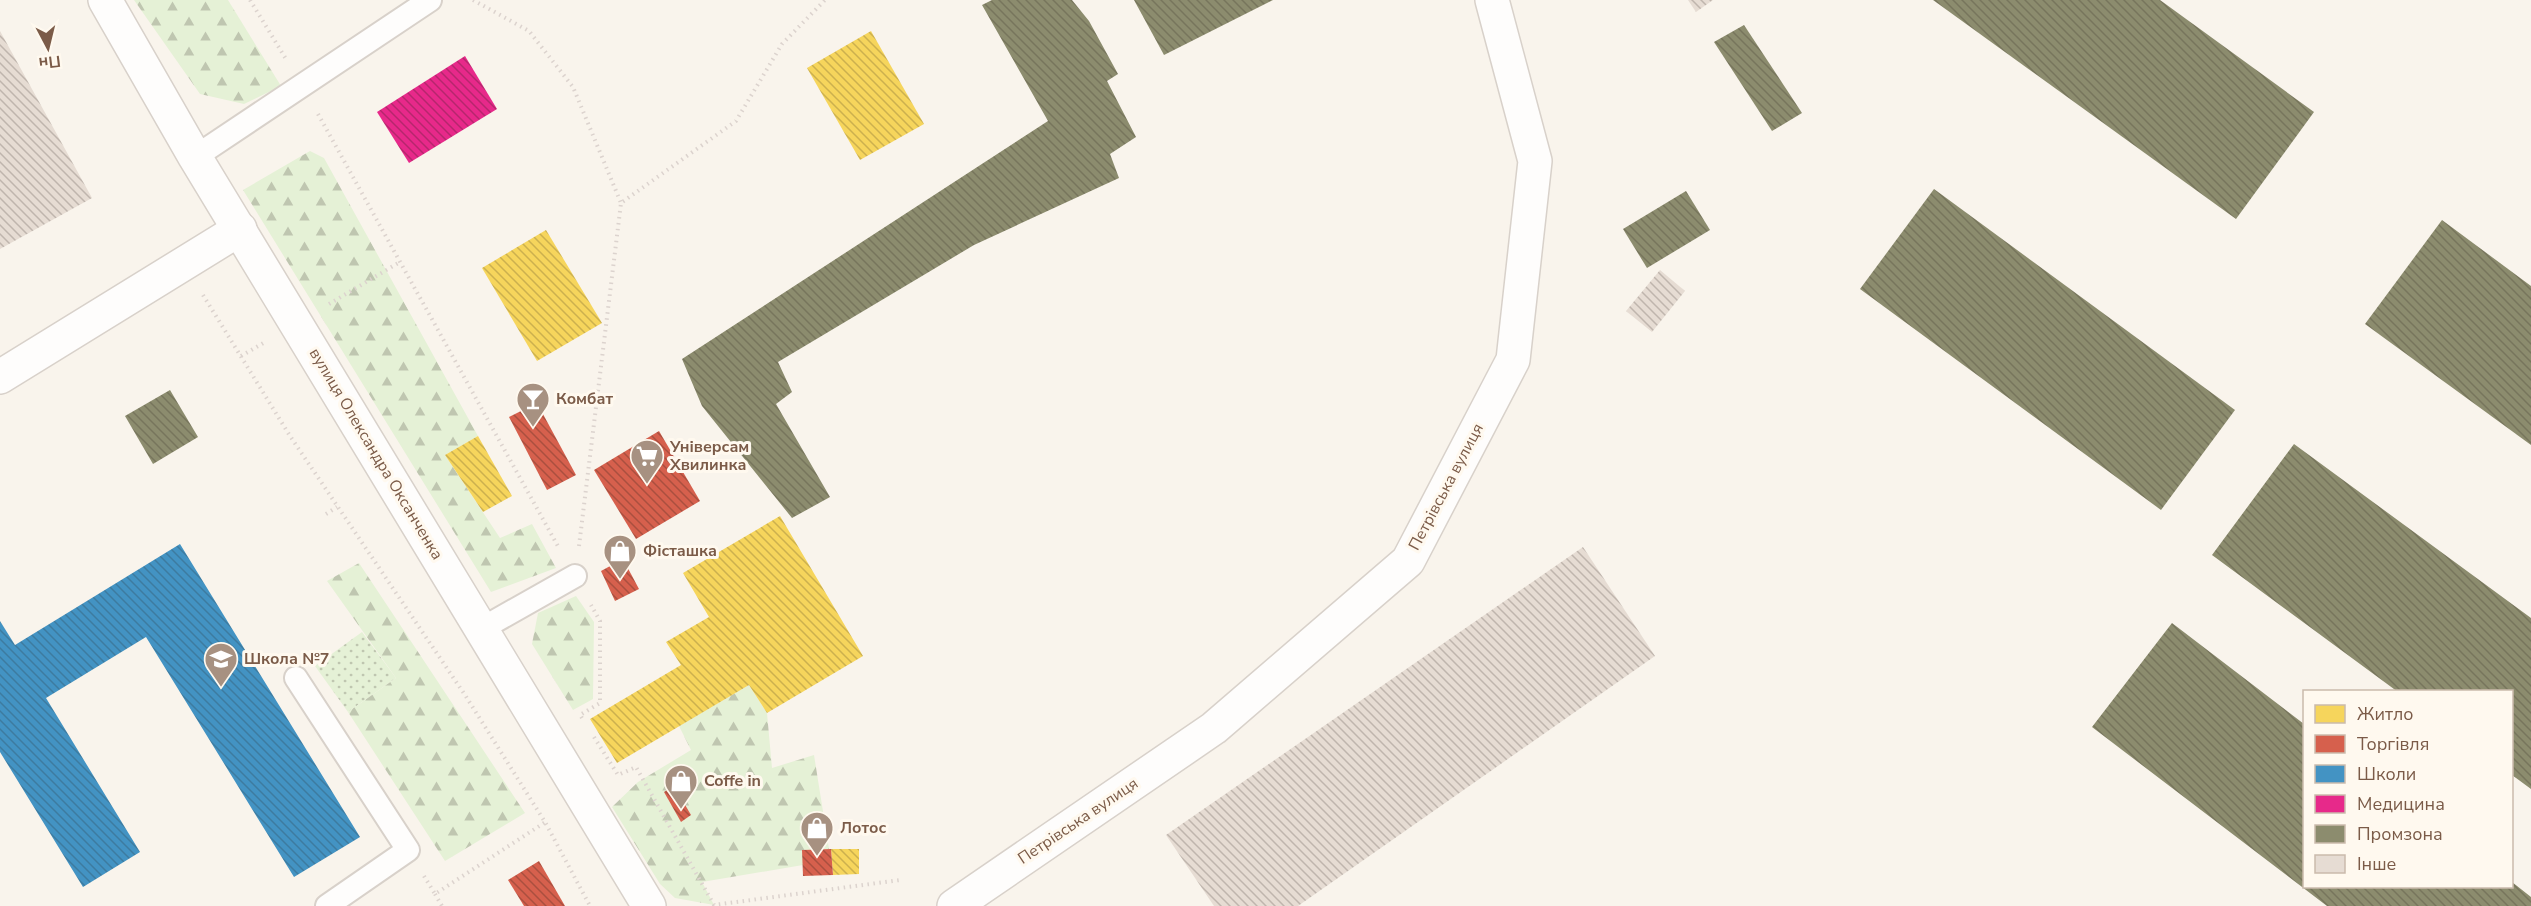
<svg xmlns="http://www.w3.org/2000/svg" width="2531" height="906" viewBox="0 0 2531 906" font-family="'Nunito Sans',sans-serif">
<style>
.grass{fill:url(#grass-dots)}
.forest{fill:url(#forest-firs)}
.homes{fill:url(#homes-back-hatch)}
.shops{fill:url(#shops-back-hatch)}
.schools{fill:url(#schools-back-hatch)}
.health{fill:url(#health-back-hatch)}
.industry{fill:url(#industry-back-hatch)}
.building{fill:url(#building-back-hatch)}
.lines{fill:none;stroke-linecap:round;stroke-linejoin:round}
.lane-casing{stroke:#d8d1ca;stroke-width:26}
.street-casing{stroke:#d8d1ca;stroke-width:36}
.path{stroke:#dcd3ce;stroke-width:4;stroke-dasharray:1.5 4.5;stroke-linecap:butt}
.lane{stroke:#fefdfc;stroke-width:22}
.street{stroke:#fefdfc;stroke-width:33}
.labels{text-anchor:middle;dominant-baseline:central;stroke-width:6;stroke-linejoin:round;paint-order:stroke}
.poi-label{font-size:16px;font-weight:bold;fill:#7b5b48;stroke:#fff9ef;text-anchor:start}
.street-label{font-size:16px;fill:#7b5b48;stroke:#fff9ef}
</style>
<defs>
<pattern id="grass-dots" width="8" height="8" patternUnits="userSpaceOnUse" patternTransform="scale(1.5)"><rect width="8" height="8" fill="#e5f1d6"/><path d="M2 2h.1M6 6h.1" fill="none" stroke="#bfc6b0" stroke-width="1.8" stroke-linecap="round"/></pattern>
<pattern id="forest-firs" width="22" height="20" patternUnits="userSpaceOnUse" patternTransform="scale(1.5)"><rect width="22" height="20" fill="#e5f1d6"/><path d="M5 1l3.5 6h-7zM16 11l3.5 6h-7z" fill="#bfc6b0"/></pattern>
<pattern id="homes-back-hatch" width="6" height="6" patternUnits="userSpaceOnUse" patternTransform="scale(1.5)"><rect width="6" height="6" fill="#f6d55c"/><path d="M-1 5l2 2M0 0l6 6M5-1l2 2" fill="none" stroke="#ccb04e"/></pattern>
<pattern id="shops-back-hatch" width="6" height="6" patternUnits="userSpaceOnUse" patternTransform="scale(1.5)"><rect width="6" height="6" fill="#d6604d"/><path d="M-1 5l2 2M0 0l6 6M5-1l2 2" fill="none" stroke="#aa4f3f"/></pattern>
<pattern id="schools-back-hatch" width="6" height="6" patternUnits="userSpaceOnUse" patternTransform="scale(1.5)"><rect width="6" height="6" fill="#4393c3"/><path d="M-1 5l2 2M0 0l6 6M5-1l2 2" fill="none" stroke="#3d7ba0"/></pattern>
<pattern id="health-back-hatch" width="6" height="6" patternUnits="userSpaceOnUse" patternTransform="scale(1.5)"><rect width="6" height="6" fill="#e7298a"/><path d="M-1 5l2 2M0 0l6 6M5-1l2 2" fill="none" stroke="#b6266d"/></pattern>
<pattern id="industry-back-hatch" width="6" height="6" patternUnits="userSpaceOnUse" patternTransform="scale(1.5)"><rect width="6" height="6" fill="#8c8c6e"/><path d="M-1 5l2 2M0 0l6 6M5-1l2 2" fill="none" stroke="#77755c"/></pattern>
<pattern id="building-back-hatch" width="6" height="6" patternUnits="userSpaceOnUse" patternTransform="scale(1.5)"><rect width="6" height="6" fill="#e6dcd3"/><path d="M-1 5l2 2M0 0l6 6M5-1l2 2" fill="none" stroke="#bfb5ad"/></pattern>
</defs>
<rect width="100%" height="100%" fill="#f9f4ec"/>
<path class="grass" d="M362 632 396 678 348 712 315 666Z"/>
<g class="forest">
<path d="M134 0H228L281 86 244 104 200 94Z"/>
<path d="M310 151 324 158 478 436 445 455 500 538 532 524 556 568 491 592 243 190Z"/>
<path d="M359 563 525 813 445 861 348 712 396 678 327 581Z"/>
<path d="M576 596 594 622 593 699 573 710 532 644 538 613Z"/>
<path d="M749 685 767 713 772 768 814 755 829 849 803 850V865L702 882 714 905 675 898 660 884 612 807 638 782 691 750 679 726Z"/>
</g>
<g class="homes">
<path d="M871 31 924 124 860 160 807 68Z"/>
<path d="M546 230 602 323 537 361 482 268Z"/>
<path d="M478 436 512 496 483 512 445 455Z"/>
<path d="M780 516 863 656 767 713 749 685 617 763 590 719 681 665 666 642 709 617 683 573Z"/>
<path d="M831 849H859V874L833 875Z"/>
</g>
<g class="shops">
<path d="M537 403 576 475 547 490 509 417Z"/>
<path d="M659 431 700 501 636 539 594 470Z"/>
<path d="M623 559 639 589 615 601 601 571Z"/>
<path d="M674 786 691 815 681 822 664 792Z"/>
<path d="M831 849 833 875 803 876 802 850Z"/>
<path d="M539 861 565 906H524L508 880Z"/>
</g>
<path class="schools" d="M180 544 360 837 294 877 146 637 46 698 140 852 83 887 0 752V621L15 645Z"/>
<path class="health" d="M465 56 497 109 409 163 377 112Z"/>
<g class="industry">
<path d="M992 0H1072L1089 21 1118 74 1107 81 1136 137 1110 154 1119 178 974 245 778 362 792 392 776 404 830 497 792 518 702 406 682 359 1048 121 982 5Z"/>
<path d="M1134 0H1273L1164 55Z"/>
<path d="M1933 0H2160L2314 112 2236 219Z"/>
<path d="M1744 25 1802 113 1772 131 1714 42Z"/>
<path d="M1934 189 2235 410 2161 510 1860 289Z"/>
<path d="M1686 191 1710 230 1647 268 1623 229Z"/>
<path d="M2442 220 2531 286V445L2365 324Z"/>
<path d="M170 390 198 437 153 464 125 416Z"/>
<path d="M2294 444 2531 618V789L2512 775V692H2398L2212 555Z"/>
<path d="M2172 623 2304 724V886H2512V882L2531 897V906H2327L2092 727Z"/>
</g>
<g class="building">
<path d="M1688 0H1713L1696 12Z"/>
<path d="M0 31 92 198 0 249Z"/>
<path d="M1660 270 1685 291 1652 332 1626 311Z"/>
<path d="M1583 547 1655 656 1298 906H1214L1166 835Z"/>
</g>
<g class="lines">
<g class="lane-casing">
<g id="lane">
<path d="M195 157 430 0"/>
<path d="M483 628 575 576"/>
<path d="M296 678 408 850 327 906"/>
</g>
</g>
<g class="street-casing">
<g id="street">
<path d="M105 0 195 157 649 906"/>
<path d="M0 377 240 229"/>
<path d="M954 906 1214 728 1408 561 1513 360 1535 161 1492 0"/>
</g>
</g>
<g class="path">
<path d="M250 0 286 59"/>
<path d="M473 0 529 31 573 87 621 203"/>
<path d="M318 114 559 548"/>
<path d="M203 295 290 436 465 695 545 822 590 906"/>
<path d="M329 304 400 262"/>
<path d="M241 356 265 342"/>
<path d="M326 514 337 507"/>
<path d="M579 546 621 203 736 121 782 44 825 0"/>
<path d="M582 718 580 715 600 703V621L591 605"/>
<path d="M594 737 618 775 636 767 714 905 900 880"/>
<path d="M424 876 435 894 547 821"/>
<path d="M435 894 442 906"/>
</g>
<use href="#lane" class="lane"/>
<use href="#street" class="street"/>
</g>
<defs>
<g id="bar-pin" transform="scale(1.725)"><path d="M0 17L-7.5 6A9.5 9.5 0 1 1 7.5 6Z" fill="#a79181" stroke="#fff9ef"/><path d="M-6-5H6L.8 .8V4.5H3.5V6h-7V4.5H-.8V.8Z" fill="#fff"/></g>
<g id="supermarket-pin" transform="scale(1.725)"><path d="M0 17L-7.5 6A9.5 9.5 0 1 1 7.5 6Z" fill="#a79181" stroke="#fff9ef"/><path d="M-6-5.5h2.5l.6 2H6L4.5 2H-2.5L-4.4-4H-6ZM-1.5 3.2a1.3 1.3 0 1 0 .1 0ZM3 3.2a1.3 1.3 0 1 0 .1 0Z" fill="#fff"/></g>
<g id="shop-pin" transform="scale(1.725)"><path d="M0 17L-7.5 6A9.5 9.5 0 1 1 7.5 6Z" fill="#a79181" stroke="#fff9ef"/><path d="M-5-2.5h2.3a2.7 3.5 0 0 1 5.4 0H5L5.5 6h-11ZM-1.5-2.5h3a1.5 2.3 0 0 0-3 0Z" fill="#fff"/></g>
<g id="school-pin" transform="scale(1.725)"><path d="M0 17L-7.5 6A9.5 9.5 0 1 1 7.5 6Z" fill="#a79181" stroke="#fff9ef"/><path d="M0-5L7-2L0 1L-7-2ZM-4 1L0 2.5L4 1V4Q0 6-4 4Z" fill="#fff"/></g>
</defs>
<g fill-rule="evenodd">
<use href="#bar-pin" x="533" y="399"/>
<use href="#supermarket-pin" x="647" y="456"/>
<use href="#shop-pin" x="620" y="551"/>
<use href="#school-pin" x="221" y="659"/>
<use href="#shop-pin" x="681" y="781"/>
<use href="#shop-pin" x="817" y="828"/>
</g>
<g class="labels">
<g class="poi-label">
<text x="556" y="399">Комбат</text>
<text x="670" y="447">Універсам<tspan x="670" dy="18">Хвилинка</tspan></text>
<text x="643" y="551">Фісташка</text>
<text x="244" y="659">Школа №7</text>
<text x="704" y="781">Coffe in</text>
<text x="840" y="828">Лотос</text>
</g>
<g class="street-label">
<text transform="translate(376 454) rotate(59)">вулиця Олександра Оксанченка</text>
<text transform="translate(1446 487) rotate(-62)">Петрівська вулиця</text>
<text transform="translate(1078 821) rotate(-34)">Петрівська вулиця</text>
</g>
</g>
<rect x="2303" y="690" width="210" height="198" fill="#fff9ef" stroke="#cabaac" stroke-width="1.5"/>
<rect x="2315" y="705" width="30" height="18" fill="#f6d55c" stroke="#cabaac" stroke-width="1.5"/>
<text x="2357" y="720" font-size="18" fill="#7b5b48">Житло</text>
<rect x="2315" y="735" width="30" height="18" fill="#d6604d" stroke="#cabaac" stroke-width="1.5"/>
<text x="2357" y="750" font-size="18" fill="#7b5b48">Торгівля</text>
<rect x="2315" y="765" width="30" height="18" fill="#4393c3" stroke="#cabaac" stroke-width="1.5"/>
<text x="2357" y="780" font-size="18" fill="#7b5b48">Школи</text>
<rect x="2315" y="795" width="30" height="18" fill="#e7298a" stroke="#cabaac" stroke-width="1.5"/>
<text x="2357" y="810" font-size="18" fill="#7b5b48">Медицина</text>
<rect x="2315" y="825" width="30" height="18" fill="#8c8c6e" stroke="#cabaac" stroke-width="1.5"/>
<text x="2357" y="840" font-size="18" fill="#7b5b48">Промзона</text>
<rect x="2315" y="855" width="30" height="18" fill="#e6dcd3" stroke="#cabaac" stroke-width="1.5"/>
<text x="2357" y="870" font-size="18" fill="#7b5b48">Інше</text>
<g transform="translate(48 48) rotate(173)" stroke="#fff9ef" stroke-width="4.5" paint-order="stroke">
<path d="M0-4.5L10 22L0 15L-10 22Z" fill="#7b5b48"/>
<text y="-9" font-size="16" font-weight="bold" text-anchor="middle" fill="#7b5b48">Пн</text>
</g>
</svg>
